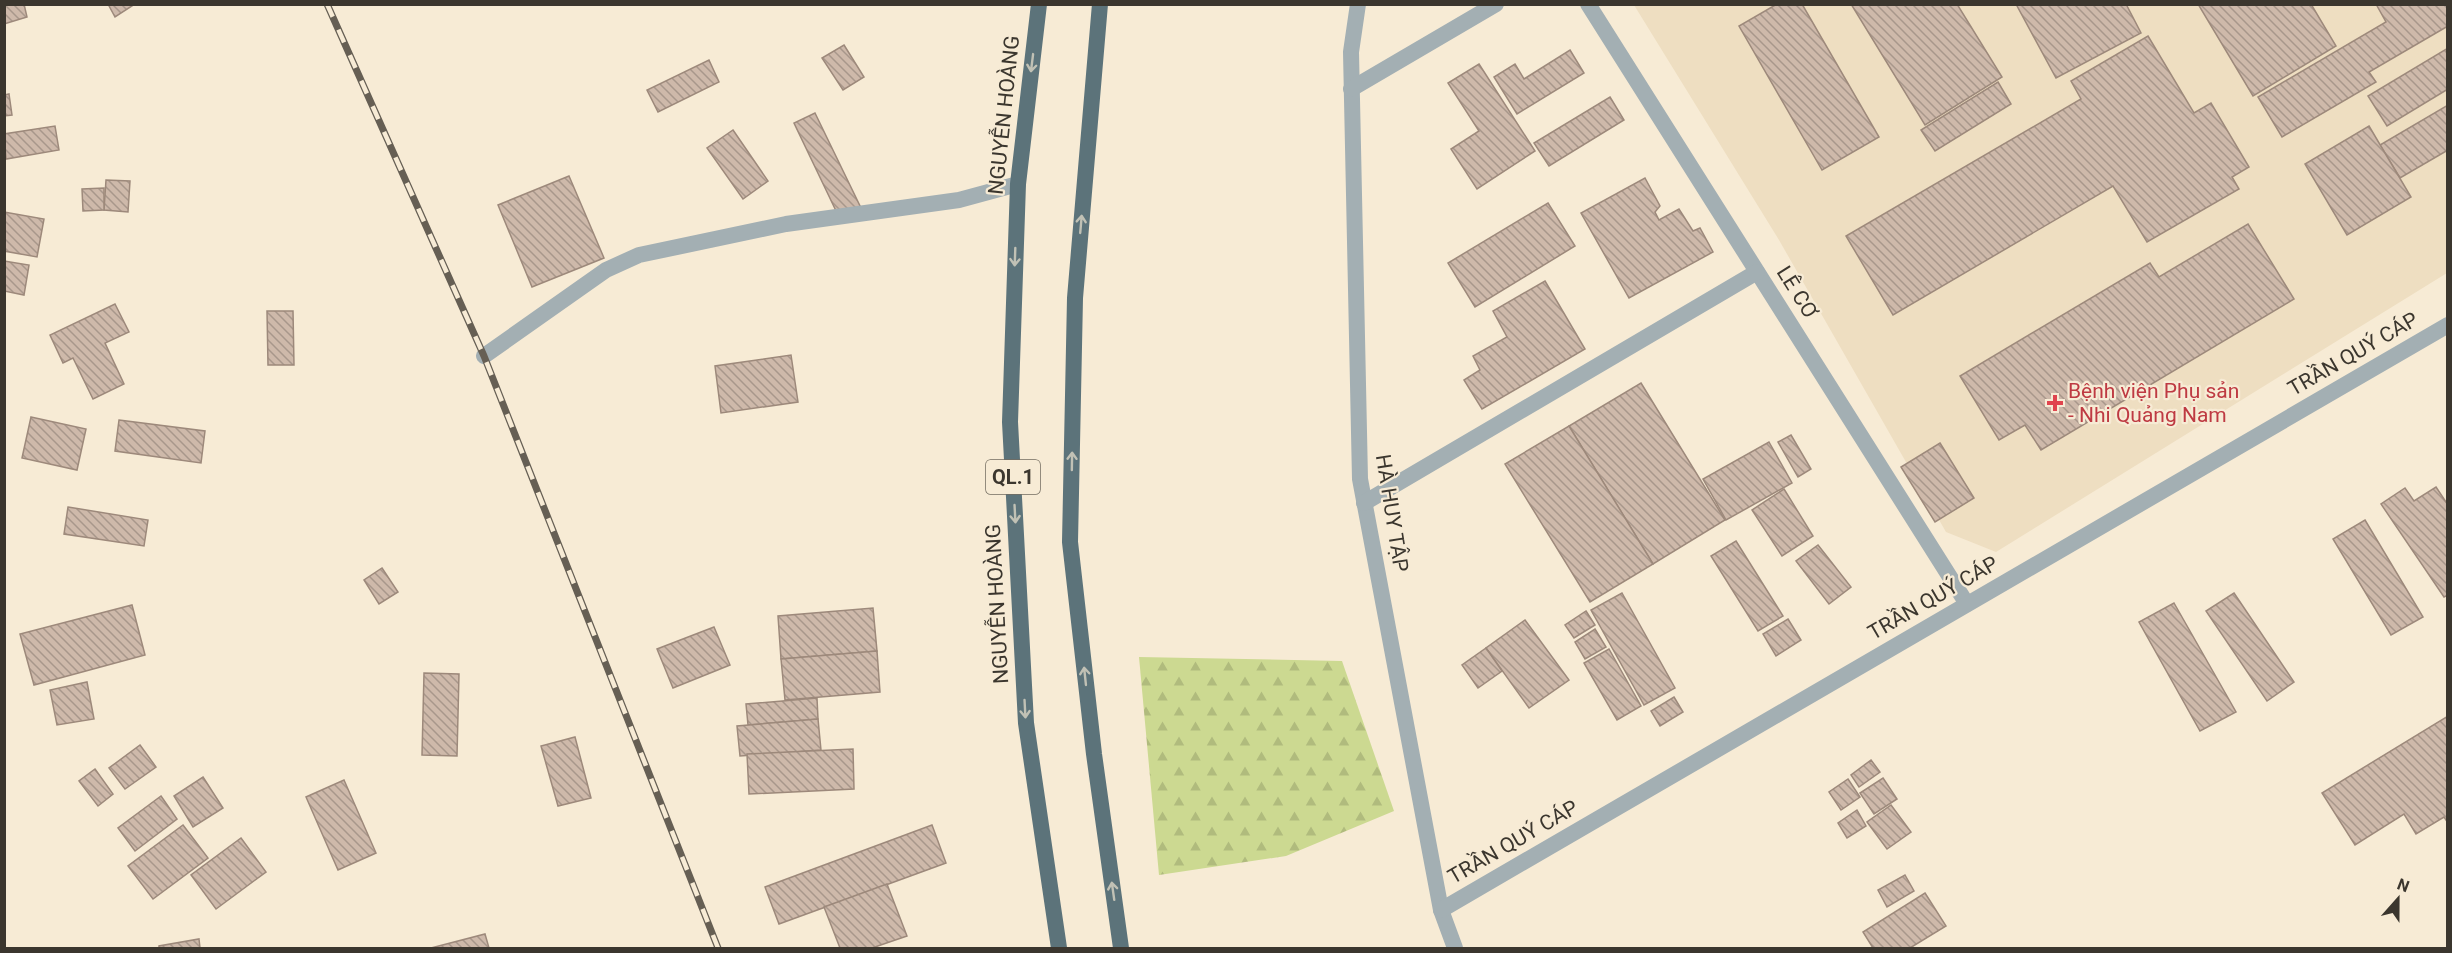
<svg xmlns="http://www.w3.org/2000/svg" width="2452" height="953" viewBox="0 0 2452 953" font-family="Roboto,sans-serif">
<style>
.built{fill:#eedec1}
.forest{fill:url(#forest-firs)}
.building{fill:url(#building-back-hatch);stroke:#9d897b;stroke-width:1.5}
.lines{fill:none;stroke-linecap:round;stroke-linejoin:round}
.minor{stroke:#a3afb3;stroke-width:16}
.trunk{stroke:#5c737a;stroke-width:16}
.rail-casing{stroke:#665f54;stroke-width:7}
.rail{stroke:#f7ebd5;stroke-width:4.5;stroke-dasharray:14;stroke-linecap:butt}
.oneway{stroke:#c1c1b5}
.health-dot{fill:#e0444e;stroke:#f7ebd5;stroke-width:2}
.labels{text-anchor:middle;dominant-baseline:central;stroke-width:4.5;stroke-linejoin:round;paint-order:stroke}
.shield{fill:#f7ebd5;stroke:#736c60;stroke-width:1.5}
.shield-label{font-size:20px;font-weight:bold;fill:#3b362e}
.street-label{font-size:21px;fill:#3b362e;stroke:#f7ebd5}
.health-label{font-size:21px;fill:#be3a42;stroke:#f7ebd5;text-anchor:start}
</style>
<defs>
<pattern id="forest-firs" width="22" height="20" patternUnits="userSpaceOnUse" patternTransform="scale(1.5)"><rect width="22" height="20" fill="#ccd991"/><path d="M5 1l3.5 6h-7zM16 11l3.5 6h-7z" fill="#b0bb7d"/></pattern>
<pattern id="building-back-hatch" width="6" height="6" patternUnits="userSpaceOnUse" patternTransform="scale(1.5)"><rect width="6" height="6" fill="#ceb9aa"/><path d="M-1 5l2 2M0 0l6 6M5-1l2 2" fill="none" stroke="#a8978b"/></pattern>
</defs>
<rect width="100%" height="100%" fill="#f7ebd5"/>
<path class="built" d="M1634 5H2447V273L1996 552 1946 532 1779 240Z"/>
<path class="forest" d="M1139 657 1342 661 1394 811 1286 856 1159 875Z"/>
<g class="building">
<path d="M4 4H24L27 17 4 24Z"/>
<path d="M108 4H135L115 17Z"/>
<path d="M1777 4H1802L1879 137 1822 170 1739 26Z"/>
<path d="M1851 4H1957L2002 77 1925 125Z"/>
<path d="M2016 4H2126L2141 33 2056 78Z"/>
<path d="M2198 4H2311L2336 46 2253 96Z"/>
<path d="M2376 4H2448V26L2369 72 2376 82 2282 137 2258 97 2386 22Z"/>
<path d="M2148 36 2194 113 2211 103 2249 167 2232 177 2239 189 2147 242 2113 186 1893 315 1846 236 2081 99 2071 81Z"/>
<path d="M844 45 864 77 843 90 822 58Z"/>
<path d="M2448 48V89L2387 126 2368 96Z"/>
<path d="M1570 50 1584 73 1517 114 1494 77 1515 64 1524 79Z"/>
<path d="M709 60 719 82 658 112 647 90Z"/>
<path d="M1479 64 1535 151 1477 189 1451 149 1479 131 1448 83Z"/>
<path d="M1998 82 2011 104 1935 151 1921 130Z"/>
<path d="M9 94 12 115 4 116V95Z"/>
<path d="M1610 97 1624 120 1549 166 1534 143Z"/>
<path d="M2448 105V150L2400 178 2380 145Z"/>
<path d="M815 113 861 208 837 213 794 123Z"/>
<path d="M55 126 59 150 6 159 4 134Z"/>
<path d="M2369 126 2411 197 2347 235 2305 164Z"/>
<path d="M733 130 768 181 743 199 707 148Z"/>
<path d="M569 176 604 258 532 287 498 205Z"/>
<path d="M1645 178 1660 206 1655 212 1659 220 1679 209 1693 231 1700 228 1713 252 1629 298 1581 213Z"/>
<path d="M106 180 130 181 128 212 104 210Z"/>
<path d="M104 188V210L83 211 82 189Z"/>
<path d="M1548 203 1575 246 1475 307 1448 263Z"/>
<path d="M4 212 44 219 37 257 4 251Z"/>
<path d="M2248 224 2294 299 2041 450 2025 425 1999 440 1960 376 2150 263 2159 277Z"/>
<path d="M4 261 29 265 24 295 4 291Z"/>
<path d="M1545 281 1585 349 1482 409 1464 380 1480 370 1473 356 1507 337 1493 311Z"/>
<path d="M115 304 129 332 105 343 124 384 93 399 73 358 63 363 50 335Z"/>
<path d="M267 311H293L294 365H268Z"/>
<path d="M791 355 798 402 721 413 715 366Z"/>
<path d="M1641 383 1725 520 1653 564 1569 426Z"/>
<path d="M31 417 86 429 77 470 22 458Z"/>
<path d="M119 420 205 431 201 463 115 451Z"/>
<path d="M1569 426 1653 564 1590 602 1505 464Z"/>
<path d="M1791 435 1811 469 1798 477 1778 442Z"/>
<path d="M1769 442 1792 483 1726 520 1703 479Z"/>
<path d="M1940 443 1974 498 1935 522 1901 467Z"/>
<path d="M2436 487 2448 505V595L2444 597 2381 504 2405 488 2414 501Z"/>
<path d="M1784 489 1813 536 1782 556 1752 510Z"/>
<path d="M68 507 148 520 144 546 64 534Z"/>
<path d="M2365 520 2423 617 2391 635 2333 539Z"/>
<path d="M1736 541 1783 616 1758 631 1711 556Z"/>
<path d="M1818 545 1851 587 1829 604 1796 561Z"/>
<path d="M382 568 398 592 379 604 364 580Z"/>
<path d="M1622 593 1675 688 1644 705 1591 610Z"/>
<path d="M2234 593 2294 682 2267 701 2206 611Z"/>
<path d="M2174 603 2236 712 2200 731 2139 622Z"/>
<path d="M132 605 145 655 34 685 20 634Z"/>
<path d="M873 608 877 651 781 659 778 616Z"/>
<path d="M1586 611 1595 625 1574 638 1565 625Z"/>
<path d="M1788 619 1801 640 1776 656 1763 634Z"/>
<path d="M1525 620 1569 680 1529 708 1486 648Z"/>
<path d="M714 627 730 665 673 688 657 649Z"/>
<path d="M1595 629 1606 647 1585 659 1575 642Z"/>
<path d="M1486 648 1502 671 1478 688 1462 665Z"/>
<path d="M1609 649 1641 706 1617 720 1584 663Z"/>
<path d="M877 651 880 692 785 700 781 659Z"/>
<path d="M424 673 459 674 457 756 422 755Z"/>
<path d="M87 682 94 719 57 725 50 690Z"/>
<path d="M1674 697 1683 712 1660 726 1651 711Z"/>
<path d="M817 698 818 719 748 725 746 704Z"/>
<path d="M2448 716V823L2444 817 2416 834 2404 814 2355 845 2322 793Z"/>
<path d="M818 719 821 750 740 756 737 726Z"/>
<path d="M575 737 591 798 558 806 541 746Z"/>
<path d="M140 745 156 767 125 789 109 768Z"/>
<path d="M853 749 854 789 749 794 747 754Z"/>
<path d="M1871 760 1880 772 1859 787 1851 775Z"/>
<path d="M95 769 113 794 98 806 79 781Z"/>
<path d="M203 777 223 808 193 827 174 796Z"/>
<path d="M1883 778 1897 799 1874 814 1860 793Z"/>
<path d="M1848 779 1860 797 1841 810 1829 792Z"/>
<path d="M344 780 376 853 338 870 306 797Z"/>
<path d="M161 796 177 819 135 851 118 828Z"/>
<path d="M1891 805 1911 832 1887 849 1867 822Z"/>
<path d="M1857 810 1866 826 1847 838 1838 823Z"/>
<path d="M183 825 208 858 153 899 128 866Z"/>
<path d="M932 825 946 863 779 924 765 887Z"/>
<path d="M241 838 266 872 216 909 191 875Z"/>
<path d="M1905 875 1914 891 1887 907 1878 890Z"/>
<path d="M887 884 907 936 872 948H840L824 907Z"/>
<path d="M1925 893 1946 926 1910 948H1873L1863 932Z"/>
<path d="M485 934 489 948H431Z"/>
<path d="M199 939 200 948H159V946Z"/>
</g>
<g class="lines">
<g class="minor">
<path d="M1358 4 1351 52 1360 479 1441 910 1455 948"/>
<path d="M1588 4 1967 604"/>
<path d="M1351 89 1496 4"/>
<path d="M484 356 606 270 639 255 786 224 959 200 1018 184"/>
<path d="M1364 503 1757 272"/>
<path d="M1441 910 2448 325"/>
</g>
<g class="trunk">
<path d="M1039 4 1018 184 1010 422 1026 723 1059 948"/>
<path d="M1100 4 1075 298 1070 542 1094 754 1121 948"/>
</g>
<g class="rail-casing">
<path id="rail" d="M327 4 484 356 718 948"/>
</g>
<use href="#rail" class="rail"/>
</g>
<defs><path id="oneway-shaft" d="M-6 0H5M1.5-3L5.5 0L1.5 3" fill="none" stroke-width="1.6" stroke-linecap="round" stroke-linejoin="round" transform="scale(1.5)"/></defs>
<g class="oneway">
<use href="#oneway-shaft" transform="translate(1032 63) rotate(97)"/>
<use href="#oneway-shaft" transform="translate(1081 224) rotate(-85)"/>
<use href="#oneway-shaft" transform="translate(1015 257) rotate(92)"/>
<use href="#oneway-shaft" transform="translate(1072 461) rotate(-89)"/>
<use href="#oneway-shaft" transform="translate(1015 514) rotate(87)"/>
<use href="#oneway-shaft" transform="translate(1085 676) rotate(-96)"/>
<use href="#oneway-shaft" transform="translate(1025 709) rotate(87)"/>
<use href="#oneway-shaft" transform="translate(1113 891) rotate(-98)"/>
</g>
<path class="health-dot" d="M2052 394h6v6h6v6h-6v6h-6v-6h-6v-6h6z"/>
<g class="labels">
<rect class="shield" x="986" y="460" width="54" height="34" rx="4.5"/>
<g class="shield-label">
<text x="1013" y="477">QL.1</text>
</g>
<g class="street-label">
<text transform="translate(1004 115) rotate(-84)">NGUYỄN HOÀNG</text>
<text transform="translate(1797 292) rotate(58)">LÊ CƠ</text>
<text transform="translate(2353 354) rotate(-30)">TRẦN QUÝ CÁP</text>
<text transform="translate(1392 513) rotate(81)">HÀ HUY TẬP</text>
<text transform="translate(1933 598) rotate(-30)">TRẦN QUÝ CÁP</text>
<text transform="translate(997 604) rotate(-93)">NGUYỄN HOÀNG</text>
<text transform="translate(1513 842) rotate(-30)">TRẦN QUÝ CÁP</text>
</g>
<g class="health-label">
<text x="2068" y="391">Bệnh viện Phụ sản<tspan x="2068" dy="24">- Nhi Quảng Nam</tspan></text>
</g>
</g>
<rect width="2452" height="953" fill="none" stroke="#3b362e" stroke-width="12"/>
<g transform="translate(2398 899) rotate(21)" stroke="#f7ebd5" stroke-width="4.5" paint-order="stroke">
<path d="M0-4.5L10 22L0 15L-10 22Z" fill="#3b362e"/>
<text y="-9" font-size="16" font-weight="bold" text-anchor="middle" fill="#3b362e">N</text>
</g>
</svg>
